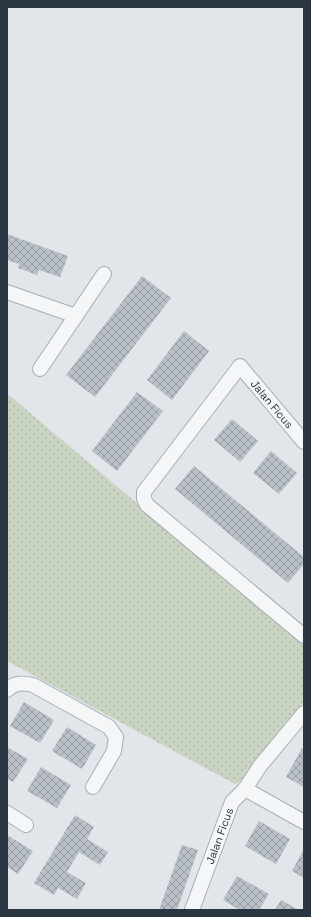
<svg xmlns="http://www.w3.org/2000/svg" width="311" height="917" viewBox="0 0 311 917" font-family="'Space Grotesk',sans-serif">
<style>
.green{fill:url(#green-dots)}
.building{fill:url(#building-cross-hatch)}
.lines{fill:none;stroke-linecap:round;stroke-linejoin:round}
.minor-casing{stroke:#a7aeb4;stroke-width:16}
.minor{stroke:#f5f6f8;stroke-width:14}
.labels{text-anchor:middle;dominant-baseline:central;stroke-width:3;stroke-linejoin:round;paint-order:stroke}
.street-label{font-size:11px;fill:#2a3642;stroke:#f2f5f7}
</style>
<defs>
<pattern id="green-dots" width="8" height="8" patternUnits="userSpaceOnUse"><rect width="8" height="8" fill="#cad4c3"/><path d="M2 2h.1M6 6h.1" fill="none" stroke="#aeb7a9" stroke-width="1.8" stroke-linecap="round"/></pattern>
<pattern id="building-cross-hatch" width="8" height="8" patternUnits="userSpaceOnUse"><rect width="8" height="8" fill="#b9c0c7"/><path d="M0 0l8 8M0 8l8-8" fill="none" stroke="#979da3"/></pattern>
</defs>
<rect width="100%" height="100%" fill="#e2e6ea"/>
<path class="green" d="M9 395 304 645V701L245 778 235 784 7 661V398Z"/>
<g class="building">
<path d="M7 234 68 256 60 277 39 270 37 275 18 268 19 264 7 260Z"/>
<path d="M142 276 171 298 95 397 66 375Z"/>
<path d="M184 331 209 351 172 400 147 380Z"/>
<path d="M137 392 163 411 117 471 92 451Z"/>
<path d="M232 419 258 441 240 462 214 440Z"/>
<path d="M271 451 297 473 279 494 253 473Z"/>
<path d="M194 466 304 557V564L288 583 175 489Z"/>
<path d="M24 702 54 720 40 743 10 726Z"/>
<path d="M67 727 96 745 82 769 52 751Z"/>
<path d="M7 747 28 759 13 782 7 779Z"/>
<path d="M302 748 304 749V787L286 777Z"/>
<path d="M41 767 71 785 57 808 27 791Z"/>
<path d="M75 815 94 827 87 839 108 852 100 865 79 852 67 872 86 883 77 899 58 888 54 895 34 883Z"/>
<path d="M259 821 290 839 276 864 245 846Z"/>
<path d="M7 835 33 851 18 874 7 867Z"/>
<path d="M182 845 198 850 177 910H159Z"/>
<path d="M304 849V878L292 871Z"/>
<path d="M237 876 269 894 259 910H240L223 900Z"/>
<path d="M281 900 299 910H275Z"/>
</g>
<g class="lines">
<g class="minor-casing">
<g id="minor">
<path d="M7 292 76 316"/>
<path d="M40 369 104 274"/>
<path d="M304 442 240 366 144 492V499L147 505 304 636"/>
<path d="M7 690C15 682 23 683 33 685L109 727 116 737 114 751 93 787"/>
<path d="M245 789 304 822"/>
<path d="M7 813 26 825"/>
<path id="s1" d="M192 910 232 802 245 789 260 766 304 713"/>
</g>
</g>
<use href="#minor" class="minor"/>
</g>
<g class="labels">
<g class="street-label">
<text transform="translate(272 404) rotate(50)">Jalan Ficus</text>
<text stroke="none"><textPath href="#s1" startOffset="79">Jalan Ficus</textPath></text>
</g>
</g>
<rect width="311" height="917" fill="none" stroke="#2a3642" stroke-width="16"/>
</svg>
